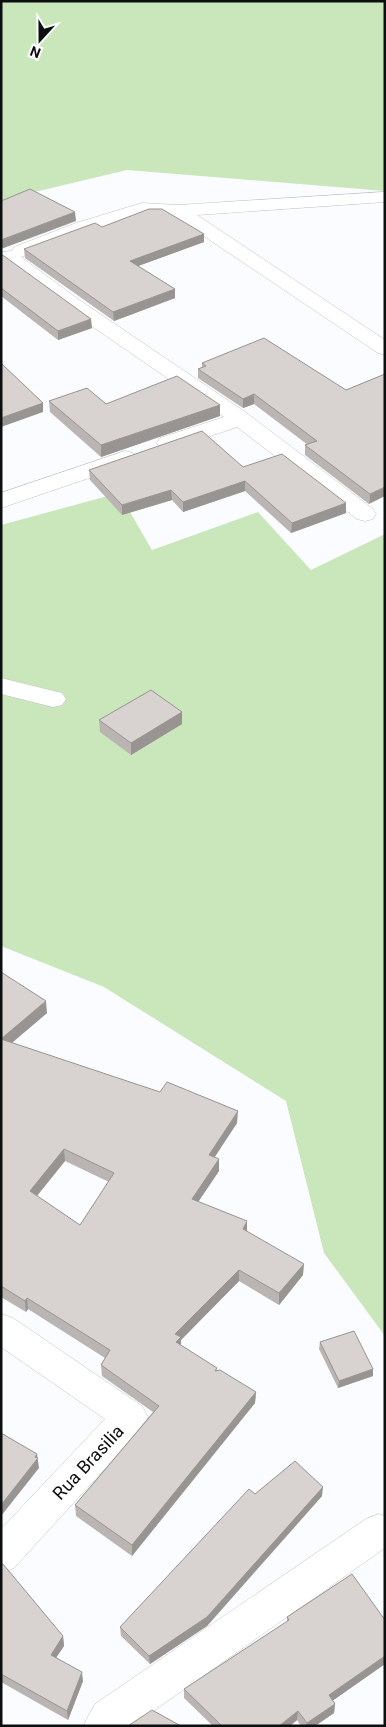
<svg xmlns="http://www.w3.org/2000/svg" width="386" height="1727" viewBox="0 0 386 1727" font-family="Roboto,sans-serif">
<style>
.green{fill:#cae7bb}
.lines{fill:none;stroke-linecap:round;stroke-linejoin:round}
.minor-casing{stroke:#bfc2c6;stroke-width:1}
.minor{fill:#fff;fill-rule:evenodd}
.wall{fill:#bab5b3;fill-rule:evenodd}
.shaded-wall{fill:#979492}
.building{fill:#d8d3d0;stroke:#979492;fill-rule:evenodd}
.labels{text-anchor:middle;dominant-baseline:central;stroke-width:4;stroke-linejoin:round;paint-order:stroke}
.near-street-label{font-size:18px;fill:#0d0e0f;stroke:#fff}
</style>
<rect width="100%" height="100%" fill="#fafcff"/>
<g class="green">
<path d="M1 1H385V191L127 170 1 200Z"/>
<path d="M119 493 152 550 258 512 311 570 385 534V1336L324 1253 286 1101 104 987 1 946V525Z"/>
</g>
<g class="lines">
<g class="minor-casing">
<g id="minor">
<path d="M385 192V202L197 215 385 340V355L378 353 174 216 143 215 90 231 21 257 78 299 248 414 373 509 376 514 373 519 365 521 357 519 237 427 176 448 168 449 160 448 157 443 160 438 224 417 64 307 1 260V252L12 251 14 247 76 223 142 203 178 205Z"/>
<path d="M125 451 133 453 136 458 133 463 1 508V493Z"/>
<path d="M1 678 62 693 66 699 62 705 53 707 1 694Z"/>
<path d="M1 1314 13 1318 142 1406 148 1417 142 1428 14 1568 1 1573V1529L105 1419 1 1347Z"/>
<path d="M379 1514 385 1516V1548L132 1726H83L95 1704 366 1519Z"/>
</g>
</g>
<use href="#minor" class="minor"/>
</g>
<g class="wall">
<path d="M102 227 204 234V242L138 266 175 289V298L114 321 25 258 24 249Z"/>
<path d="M1 255 92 328 58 340 1 296Z"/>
<path d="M202 363 346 390 385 374 369 504 305 455V445H308L254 404 243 408 198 378V369L202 367Z"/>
<path d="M49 401 106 404 220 405V416L101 457 50 412Z"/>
<path d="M243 467 346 513 291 533 245 491 183 512 172 500 122 515 90 480 89 470Z"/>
<path d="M182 712V724L131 755 100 732 99 720Z"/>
<path d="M1 972 47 1013 12 1043 237 1123 214 1157 219 1171 198 1202 247 1231 303 1275 279 1305 239 1281 181 1340V1345L217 1370 256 1392 255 1403 132 1556 76 1516 75 1505 153 1412 102 1376 101 1365 105 1358 28 1309 26 1312 1 1297ZM65 1161 109 1182 80 1225 37 1196Z"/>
<path d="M320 1342 373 1376 338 1388 319 1349Z"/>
<path d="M255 1494 322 1496 207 1626 150 1664 121 1636 120 1627Z"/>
<path d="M1 1564 63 1636 64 1646 56 1657 83 1681 68 1720 1 1682Z"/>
<path d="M287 1617 385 1620V1664L333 1700 335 1704 334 1713 315 1726H301L297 1720 290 1726H213L184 1698V1689L287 1622Z"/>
</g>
<g class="shaded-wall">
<path d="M75 212 76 221 1 249V240Z"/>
<path d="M204 234V242L130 269V261Z"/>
<path d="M175 289V298L114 321 113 312Z"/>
<path d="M91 319 92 328 58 340V331Z"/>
<path d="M254 394V404L243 408V399Z"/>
<path d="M43 403V412L1 427V418Z"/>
<path d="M220 405V416L101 457V445Z"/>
<path d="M245 481V491L183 512V502Z"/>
<path d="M385 487V496L369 504 370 494Z"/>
<path d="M171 490 172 500 122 515V505Z"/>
<path d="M346 503V513L291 533 292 523Z"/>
<path d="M182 712V724L131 755V743Z"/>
<path d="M46 1001 47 1013 2 1051 1 1039Z"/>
<path d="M238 1111 237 1123 209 1166V1155Z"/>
<path d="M64 1149 65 1161 31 1203 30 1191Z"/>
<path d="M219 1159V1171L192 1211V1199Z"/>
<path d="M247 1221V1233L243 1229Z"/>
<path d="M304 1264 303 1275 279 1305V1293Z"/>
<path d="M239 1270V1281L181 1340V1349L177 1353 175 1334Z"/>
<path d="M27 1298 28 1309 26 1312 25 1301Z"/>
<path d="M373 1369V1376L338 1388 339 1381Z"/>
<path d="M256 1392 255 1403 132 1556V1545Z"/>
<path d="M37 1454 39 1468 1 1516V1505Z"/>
<path d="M323 1487 322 1496 207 1626 150 1664 149 1656Z"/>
<path d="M63 1636 64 1646 52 1664 51 1655Z"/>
<path d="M385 1656V1664L328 1704 329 1695Z"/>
<path d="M82 1672 83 1681 68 1720 67 1711Z"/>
<path d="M335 1704 334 1713 315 1726H306L307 1723Z"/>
<path d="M298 1711 297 1720 290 1726H279Z"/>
</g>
<g class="building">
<path d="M30 189 75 212 1 240V201Z"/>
<path d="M149 209H162L204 234 130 261 175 289 113 312 24 249 95 223 102 227Z"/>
<path d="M1 255 4 256 91 319 58 331 1 288Z"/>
<path d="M264 338 346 390 385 374V487L370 494 305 445 317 441 254 394 243 399 198 369 206 366 202 363Z"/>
<path d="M1 364H2L43 403 1 418Z"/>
<path d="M177 376 220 405 101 445 49 401 87 388 106 404Z"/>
<path d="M202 431 243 467 282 454 346 503 292 523 245 481 183 502 171 490 122 505 89 470Z"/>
<path d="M151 690 182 712 131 743 99 720Z"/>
<path d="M1 972 46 1001 1 1039Z"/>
<path d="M1 1039 160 1092 167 1082 238 1111 209 1155 219 1159 192 1199 247 1221 243 1229 304 1264 279 1293 239 1270 175 1334 181 1337 176 1342 217 1368 215 1371 220 1370 256 1392 132 1545 75 1505 159 1406 101 1365 110 1350 27 1298 25 1301 1 1286ZM64 1149 114 1173 80 1225 30 1191Z"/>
<path d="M354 1331 373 1369 339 1381 320 1342Z"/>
<path d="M1 1433 37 1454 35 1457 38 1458 1 1505Z"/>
<path d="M295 1461 323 1487 207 1617 149 1656 120 1627 249 1489 255 1494Z"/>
<path d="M1 1564H3L63 1636 51 1655 82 1672 67 1711 1 1674Z"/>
<path d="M352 1574 385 1620V1656L329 1695 335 1704 307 1723 298 1711 279 1726H222L184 1689 289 1620 287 1617Z"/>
<path d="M152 1710 181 1726H128Z"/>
</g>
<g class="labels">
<g class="near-street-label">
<text transform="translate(88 1462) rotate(-47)">Rua Brasilia</text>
</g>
</g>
<rect width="386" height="1727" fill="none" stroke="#0d0e0f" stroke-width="5"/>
<g transform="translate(40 40) rotate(201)" stroke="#ffffff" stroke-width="4" paint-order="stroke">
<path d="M0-4L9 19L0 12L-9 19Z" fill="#0d0e0f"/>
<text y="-8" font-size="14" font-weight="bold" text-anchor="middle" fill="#0d0e0f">N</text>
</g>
</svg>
